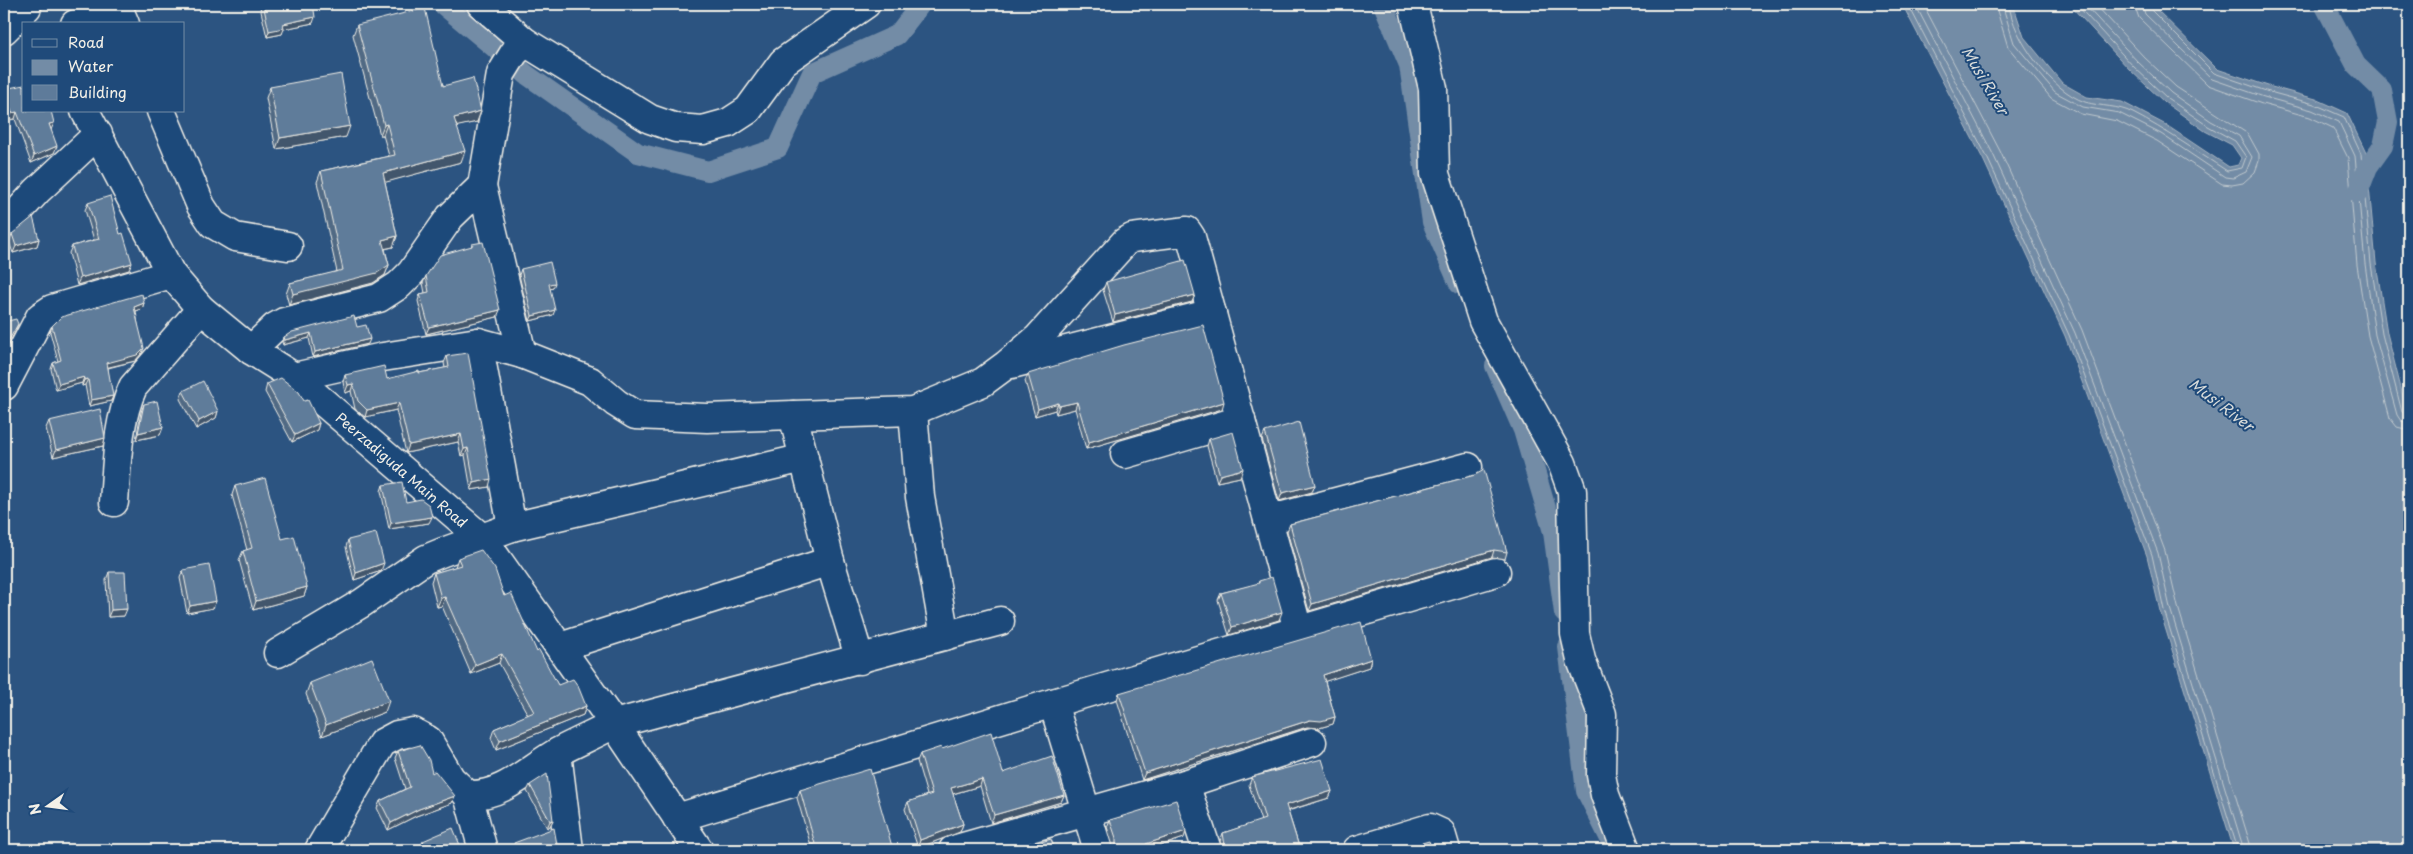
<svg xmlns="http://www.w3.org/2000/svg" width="2413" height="854" viewBox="0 0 2413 854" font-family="'Playpen Sans',sans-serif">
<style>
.water{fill:#738ca6;stroke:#a7b4c0}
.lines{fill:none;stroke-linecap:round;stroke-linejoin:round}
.shore{stroke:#c0c9ce;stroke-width:1}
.canal{stroke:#738ca6;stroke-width:20}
.minor-casing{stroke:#f4f1e8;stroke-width:31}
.minor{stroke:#1f4a7a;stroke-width:28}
.wall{fill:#516a84;stroke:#f4f1e8}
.shaded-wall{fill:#42566c;stroke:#f4f1e8}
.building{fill:#5e7b9a;stroke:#f4f1e8}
.labels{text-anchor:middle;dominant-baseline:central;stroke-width:4;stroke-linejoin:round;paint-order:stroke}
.street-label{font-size:14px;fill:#f4f1e8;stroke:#1f4a7a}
.water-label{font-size:15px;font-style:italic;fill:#dadddb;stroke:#1f4a7a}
</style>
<rect width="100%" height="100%" fill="#2c5481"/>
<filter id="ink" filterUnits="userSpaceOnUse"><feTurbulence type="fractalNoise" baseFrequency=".02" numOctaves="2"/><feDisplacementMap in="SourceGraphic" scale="10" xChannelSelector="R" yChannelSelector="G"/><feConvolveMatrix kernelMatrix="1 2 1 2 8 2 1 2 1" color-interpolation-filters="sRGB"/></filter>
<g filter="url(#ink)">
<path class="water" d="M1902 4H2013L2024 37 2062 83 2087 97 2122 102 2166 125 2229 167 2238 165 2241 158 2232 145 2205 131 2164 102 2130 70 2069 4H2151L2217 69 2268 86 2316 99 2347 113 2366 153 2376 263 2387 333 2409 420V850H2234L2160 611 2147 556 2065 336 1983 159Z"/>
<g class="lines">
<g class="shore">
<path d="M1908 4 1987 157 2069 335 2152 555 2164 610 2238 850"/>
<path d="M1915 4 1993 154 2075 333 2158 553 2170 608 2244 850"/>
<path d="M1923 4 2000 151 2082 330 2165 551 2178 607 2252 850"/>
<path d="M1995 4 2008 47 2051 98 2081 114 2117 121 2157 141 2222 184 2232 185 2243 183 2255 172 2259 161V154L2248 134 2176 87 2144 57 2095 4"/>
<path d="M2002 4 2014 43 2055 92 2083 107 2119 113 2161 134 2225 177 2233 178 2246 172 2252 157 2239 136 2211 121 2171 93 2138 62 2084 4"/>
<path d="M2009 4C2012 38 2052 91 2085 102 2102 107 2117 105 2133 113 2166 130 2196 151 2227 171L2242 168 2246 157 2235 141 2208 126 2167 98 2134 67 2076 4"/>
<path d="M2134 4 2139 18 2208 85 2262 104 2310 117 2333 128 2348 158 2357 265 2368 336 2390 418 2397 427 2409 430"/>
<path d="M2142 4 2145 14 2212 79 2264 97 2312 110 2339 122 2355 156 2365 264 2375 335 2397 415 2401 421 2409 423"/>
<path d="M2148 4 2150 9 2214 73 2266 91 2314 104 2344 117 2361 154 2371 264 2382 334 2402 412 2409 416"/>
</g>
<g class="canal">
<path d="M442 4 527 75 638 153 708 171 778 148 812 73 897 35 921 4"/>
<path d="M1383 4 1409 65 1432 222 1459 284"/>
<path d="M2324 4 2356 65 2382 90 2388 122 2383 146 2368 167 2358 193"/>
<path d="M1495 366 1523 430 1553 532 1564 613"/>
<path d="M1568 647 1586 791 1611 841"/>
</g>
<g class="minor-casing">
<g id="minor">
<path d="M481 4 525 42 650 119 676 128 703 130 728 123 748 110 783 62 866 4"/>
<path d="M1413 4 1433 88 1435 174 1483 321 1562 463 1572 491 1575 634 1581 660 1602 714 1601 775 1605 795 1626 850"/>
<path d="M75 24 115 9 120 12 125 24"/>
<path d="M4 30 27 7"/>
<path id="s1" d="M85 111 171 274 201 309 251 350 294 377 483 539 614 724 699 850"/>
<path d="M161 111 201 206 213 224 235 237 288 246"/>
<path d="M4 227 37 191 98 134"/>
<path d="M478 342 512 527"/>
<path d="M251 350 275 327 284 322 379 298 399 285 411 273 450 217 482 186"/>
<path d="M522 354 482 186 501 74 514 53 525 42"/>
<path d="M1012 364 1212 313"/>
<path d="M294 377 383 357 478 342 522 354 590 381 616 403 635 415 707 418 913 411 983 382 1006 365 1038 338 1125 242 1132 238 1187 231 1191 237 1298 630"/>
<path d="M4 386 40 317 52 309 171 274"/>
<path d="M913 411 920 497 945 636"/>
<path d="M793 415 830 561 860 660"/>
<path d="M1125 454 1241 420"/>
<path d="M114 502C117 464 117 422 133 387L201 309"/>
<path d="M1268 520 1468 467"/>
<path d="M560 647 830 561"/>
<path d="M278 653 362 603 426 559 443 552 512 527 804 458"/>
<path d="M1053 703 1098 850"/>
<path d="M557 753 569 850"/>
<path d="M1185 784 1207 850"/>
<path d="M468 795 483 850"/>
<path d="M677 818 1053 703 1496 572"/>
<path d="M319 850 382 743 397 735 413 732 428 740 451 779 468 795C503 797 529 768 558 752 577 742 596 734 614 724L1000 621"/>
<path d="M953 850 1185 784 1312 742"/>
<path d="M1357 850 1430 828 1441 833 1446 850"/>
</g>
</g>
<use href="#minor" class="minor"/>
</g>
<g class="wall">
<path d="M261 4H263L313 23 283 29 282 34 267 37 260 7Z"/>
<path d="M357 25 481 111 477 122 457 126 461 162 385 182 397 236 393 247 385 249 389 265 385 275 373 283 289 305 286 294 290 283 337 272 317 182 321 171 389 156 383 135H380L353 35Z"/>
<path d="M270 87 346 137 276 149 266 98Z"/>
<path d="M4 89 51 130 54 153 31 163 15 119 9 120 6 106 4 108Z"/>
<path d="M88 203 120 234 129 270 77 285 69 253 72 246 94 240 85 210Z"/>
<path d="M12 234 39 239 37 246 13 253 9 242Z"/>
<path d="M472 244 497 317 426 334 418 301 420 294 425 293 423 283 426 276 471 247Z"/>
<path d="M521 269 553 288 550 289 553 315 530 321 519 275Z"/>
<path d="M1106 282 1195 295 1192 302 1113 322 1103 290Z"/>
<path d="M144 303 142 309 136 311 142 353 135 361 108 368 111 401 89 406 85 385 82 386V383L56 390 51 369 53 363 58 361 50 332 52 326Z"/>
<path d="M357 327 368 344 313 357 309 338 283 345 282 342 284 337Z"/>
<path d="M447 356 489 487 471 490 465 455 461 456 458 442 406 453 396 410 365 417 355 409 351 391 345 393 343 382 345 375 387 379 445 368 444 363Z"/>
<path d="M1028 374 1222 409 1086 449 1075 409 1056 414 1055 410 1035 416 1025 381Z"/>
<path d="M267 384 319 423 317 430 292 442 265 392Z"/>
<path d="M183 391 218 411 216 418 196 429 180 399Z"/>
<path d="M144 404 163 427 160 435 136 440 141 412Z"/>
<path d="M49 421 103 446 53 457 46 428Z"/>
<path d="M1265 432 1315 485 1312 492 1279 501 1262 439Z"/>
<path d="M1209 439 1240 477 1217 482 1207 446Z"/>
<path d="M1475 475 1507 552 1505 559 1492 557 1309 611 1287 531 1290 524Z"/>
<path d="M383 485 406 502 429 523 389 529 381 491Z"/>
<path d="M235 486 282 539 307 587 304 596 253 610 239 560 243 551 247 550 232 495Z"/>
<path d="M348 540 381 571 354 580 346 547Z"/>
<path d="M458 558 504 596 537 652 558 685 586 706 583 715 496 750 491 738 494 729 528 715 499 663 471 674 442 606 437 607 431 582 434 573 455 567Z"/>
<path d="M183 570 216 601 213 608 187 613 180 578Z"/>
<path d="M109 572 124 616 108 617 106 580Z"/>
<path d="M1259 581 1279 620 1229 635 1218 600 1221 593 1258 584Z"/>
<path d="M1371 659 1369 667 1325 681 1335 717 1333 724 1319 728 1307 727 1142 780 1117 700 1119 693Z"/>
<path d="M310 683 385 712 322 736 306 694Z"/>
<path d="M942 749 1003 773 1064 795 1061 802 991 823 980 786 953 794 963 824 960 832 918 848 905 809 908 802 927 795 917 761 920 754Z"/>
<path d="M398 751 432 773 452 803 416 816 388 830 377 808 380 801 405 789 395 758Z"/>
<path d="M1252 777 1332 791 1329 798 1288 811 1300 850H1222L1220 841 1223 833 1261 821 1249 785Z"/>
<path d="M530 785 553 820 550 826 547 828 527 791Z"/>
<path d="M800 790 893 850 811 846 797 798Z"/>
<path d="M1110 820 1184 838 1148 850H1113V846L1107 827Z"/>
<path d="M423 841 462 850H421L420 848Z"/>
</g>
<g class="shaded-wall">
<path d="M315 17 313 23 284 29 282 34 267 37 269 31 283 24Z"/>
<path d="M8 99 6 106 4 108V102Z"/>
<path d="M481 111 477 122 450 128 454 118Z"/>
<path d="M17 112 15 119 9 120 12 113Z"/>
<path d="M54 123 51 130 49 124Z"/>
<path d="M387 124 383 135H380L384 125Z"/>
<path d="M350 126 346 137 276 149 280 138Z"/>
<path d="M57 146 54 153 31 163 34 156Z"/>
<path d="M465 151 461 162 379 184 383 173Z"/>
<path d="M397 236 393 247 378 250 382 240Z"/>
<path d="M39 239 37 246 13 253 16 246Z"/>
<path d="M132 263 129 270 77 285 80 278Z"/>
<path d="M389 265 385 275 373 283 289 305 293 294Z"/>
<path d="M555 283 553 288 547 290 549 284Z"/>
<path d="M1195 295 1192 302 1113 322 1115 315Z"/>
<path d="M144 303 142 309 132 312 134 307Z"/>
<path d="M500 310 497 317 426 334 429 327Z"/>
<path d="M555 310 553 315 530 321 532 316Z"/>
<path d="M18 324 15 332 7 347 4 348V341Z"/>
<path d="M311 333 309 338 283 345 285 340Z"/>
<path d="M370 339 368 344 313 357 315 352Z"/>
<path d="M144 348 142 353 135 361 105 368 107 363Z"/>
<path d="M84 377 82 383 56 390 59 384Z"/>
<path d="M88 379 85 385 82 386 84 380Z"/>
<path d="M353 384 351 391 345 393 348 385Z"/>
<path d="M113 396 111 401 89 406 91 400Z"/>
<path d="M1077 402 1075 409 1056 414 1059 406Z"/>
<path d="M1224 402 1222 409 1086 449 1089 442Z"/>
<path d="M399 403 396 410 365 417 367 410Z"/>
<path d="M1058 403 1055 410 1035 416 1038 409Z"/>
<path d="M218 411 216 418 196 429 199 421Z"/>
<path d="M319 423 317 430 292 442 295 435Z"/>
<path d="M163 427 160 435 136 440 138 433Z"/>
<path d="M461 434 458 442 406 453 409 445Z"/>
<path d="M105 438 103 446 53 457 56 450Z"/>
<path d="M468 448 465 455 461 456 464 449Z"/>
<path d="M1243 469 1240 477 1217 482 1220 475Z"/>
<path d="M491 479 489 487 471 490 474 483Z"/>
<path d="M1315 485 1312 492 1279 501 1282 493Z"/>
<path d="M432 517 429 523 389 529 391 523Z"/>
<path d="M1494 550 1492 557 1309 611 1312 604Z"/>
<path d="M384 563 381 571 354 580 356 573Z"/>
<path d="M307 587 304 596 253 610 256 601Z"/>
<path d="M445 597 442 606 437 607 441 598Z"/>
<path d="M216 601 213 608 187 613 190 606Z"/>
<path d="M127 609 124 616 108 617 111 610Z"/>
<path d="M1282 612 1279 620 1229 635 1232 627Z"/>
<path d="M502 654 499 663 471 674 475 665Z"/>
<path d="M1371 659 1369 667 1320 683 1323 675Z"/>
<path d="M389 701 385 712 322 736 326 725Z"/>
<path d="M586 706 583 715 496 750 500 741Z"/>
<path d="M1335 717 1333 724 1319 728 1307 727 1142 780 1145 773 1310 720Z"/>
<path d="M982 779 980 786 949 795 951 788Z"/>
<path d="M1332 791 1329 798 1283 812 1286 805Z"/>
<path d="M1064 795 1061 802 991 823 994 815Z"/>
<path d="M455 796 452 803 416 816 388 830 391 823 419 809Z"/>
<path d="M553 820 550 826 547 828 550 821Z"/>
<path d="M963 824 960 832 918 848 920 840Z"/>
<path d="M1186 831 1184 838 1148 850 1146 844Z"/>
</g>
<g class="building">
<path d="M263 4H313L315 17 283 24 284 28 269 31Z"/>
<path d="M425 8 443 86 473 78 481 111 454 118 465 151 383 173 397 236 382 240 389 265 377 273 293 294 290 283 343 270 321 171 395 155 387 124 384 125 357 25Z"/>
<path d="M341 74 350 126 280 138 270 87Z"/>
<path d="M24 85V111H51L54 123 49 124 57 146 34 156 17 112 12 113 8 99 4 102V89Z"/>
<path d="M110 196 120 234 123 233 132 263 80 278 72 246 99 239 88 203Z"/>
<path d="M33 217 39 239 16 246 12 234Z"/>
<path d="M483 242 500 310 429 327 420 294 429 292 426 276 440 255 472 246V244Z"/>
<path d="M1185 260 1195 295 1115 315 1106 282Z"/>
<path d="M550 262 555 283 549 284 555 310 532 316 521 269Z"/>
<path d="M142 294 144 303 134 307 144 348 137 355 107 363 113 396 91 400 88 379 84 380V377L59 384 53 363 61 360 52 326 61 317Z"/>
<path d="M354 316 357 327 366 325 370 339 315 352 311 333 285 340 284 337 292 332Z"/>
<path d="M16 319 18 324 9 340 4 341V322Z"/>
<path d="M1203 325 1224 402 1089 442 1077 402 1059 406 1058 403 1038 409 1028 374 1124 345Z"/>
<path d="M468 353 491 479 474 483 468 448 464 449 461 434 409 445 399 403 367 410 358 401 353 384 348 385 345 375 384 366 387 379 419 371V373L449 367 447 356Z"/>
<path d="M281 378 299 392 304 401 308 400 319 423 295 435 267 384Z"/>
<path d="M203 381 218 411 199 421 183 391Z"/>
<path d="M157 401 163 427 138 433 144 404Z"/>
<path d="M100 409 105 438 56 450 49 421Z"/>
<path d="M1299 422 1315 485 1282 493 1265 432Z"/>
<path d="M1233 432 1243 469 1220 475 1209 439Z"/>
<path d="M1484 470 1507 552 1494 550 1312 604 1290 524 1475 475Z"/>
<path d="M265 478 282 539 294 536 307 587 256 601 243 551 252 548 235 486Z"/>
<path d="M402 482 406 502 421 499 429 505 432 517 391 523 383 485Z"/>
<path d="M376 533 384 563 356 573 348 540Z"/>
<path d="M481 550 495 569 504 596 511 593 537 652 539 650 558 685 573 679 578 686 586 706 500 741 494 729 534 712 502 654 475 665 445 597 441 598 434 573 461 565 458 558Z"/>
<path d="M209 565 216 601 190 606 183 570Z"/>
<path d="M109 572H125L127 609 111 610Z"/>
<path d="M1272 577 1282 612 1232 627 1221 593 1259 583V581Z"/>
<path d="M1361 622 1371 659 1323 675 1335 717 1321 721 1310 720 1145 773 1119 693Z"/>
<path d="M372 658 389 701 326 725 310 683Z"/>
<path d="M991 732 1003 773 1052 756 1064 795 994 815 982 779 951 788 963 824 920 840 908 802 932 794 920 754 941 747 942 749Z"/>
<path d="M420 745 429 760 432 773 435 771 455 796 419 809 391 823 380 801 410 787 398 751Z"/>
<path d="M1322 759 1332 791 1286 805 1300 850H1223L1225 846 1223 833 1265 819 1252 777Z"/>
<path d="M870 769 893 850H796L815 844 800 790Z"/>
<path d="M547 774 553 820 550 821 530 785Z"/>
<path d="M1176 800 1186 831 1146 844 1148 850H1113L1116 846V838L1110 820Z"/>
<path d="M453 828 462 850H427L423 841Z"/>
<path d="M554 828 558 850H507L515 846 514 843Z"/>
<path d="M1051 839 1055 850H1016Z"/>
<path d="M1429 841 1432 850H1397Z"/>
</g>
</g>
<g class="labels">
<g class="street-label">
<text stroke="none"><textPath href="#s1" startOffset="488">Peerzadiguda Main Road</textPath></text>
</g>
<g class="water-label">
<text transform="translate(1986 80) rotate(59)">Musi River</text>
<text transform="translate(2222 404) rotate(37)">Musi River</text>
</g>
</g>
<rect width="2413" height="854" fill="none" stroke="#1f4a7a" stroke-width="20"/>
<rect x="10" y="10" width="2393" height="834" fill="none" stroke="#f4f1e8" stroke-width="2" filter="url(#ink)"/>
<rect x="22" y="22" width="162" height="90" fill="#1f4a7a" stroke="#748da6"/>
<rect x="32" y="39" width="25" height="8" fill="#1f4a7a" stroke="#748da6"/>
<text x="68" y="48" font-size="15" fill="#f4f1e8">Road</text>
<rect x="32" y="60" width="25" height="15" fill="#738ca6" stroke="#748da6"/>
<text x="68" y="72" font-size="15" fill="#f4f1e8">Water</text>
<rect x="32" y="85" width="25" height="15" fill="#5e7b9a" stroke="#748da6"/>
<text x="68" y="98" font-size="15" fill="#f4f1e8">Building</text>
<g transform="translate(48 806) rotate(256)" stroke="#1f4a7a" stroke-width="4" paint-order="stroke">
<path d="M0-4L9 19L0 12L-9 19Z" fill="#f4f1e8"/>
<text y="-8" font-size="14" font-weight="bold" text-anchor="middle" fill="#f4f1e8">N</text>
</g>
</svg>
